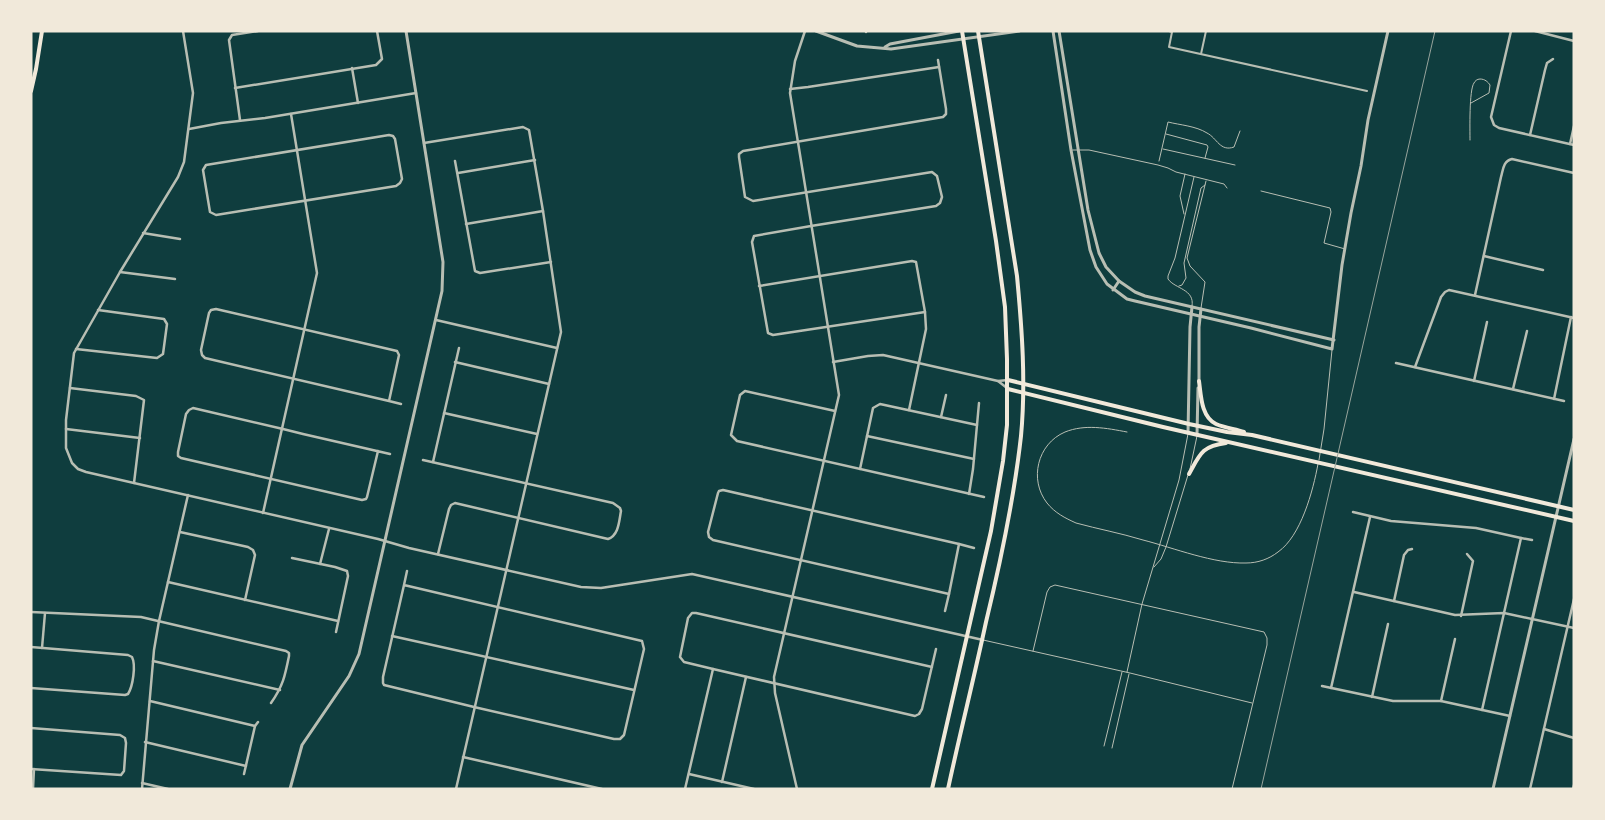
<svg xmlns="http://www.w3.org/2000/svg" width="1605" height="820" viewBox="0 0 1605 820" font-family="'Space Grotesk',sans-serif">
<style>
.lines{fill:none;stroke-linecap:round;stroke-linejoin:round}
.service{stroke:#b8beb3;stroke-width:1}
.pedestrian{stroke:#b8beb3;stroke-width:2}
.minor{stroke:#b8beb3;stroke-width:2.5}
.tertiary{stroke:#b8beb3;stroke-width:3}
.secondary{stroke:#f1e9da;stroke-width:4}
.primary{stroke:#f1e9da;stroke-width:4}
.rail{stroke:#97a49c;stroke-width:1}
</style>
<rect width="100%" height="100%" fill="#0f3d3e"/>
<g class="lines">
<g class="service">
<path d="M1166 134 1207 145 1208 147 1205 158"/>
<path d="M1470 140C1470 130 1469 90 1474 83 1475 81 1477 79 1480 79 1485 79 1488 82 1490 85L1489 93 1471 103"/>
<path d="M1163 149 1235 165"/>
<path d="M1072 150H1089L1158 165 1168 168 1176 172 1224 184 1227 188"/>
<path d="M1159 161 1168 122C1180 125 1196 126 1207 133 1217 138 1220 152 1234 147L1240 131"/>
<path d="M1261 191 1330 208 1331 212 1324 243 1345 249"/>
<path d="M1184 214 1180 196 1185 174"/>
<path d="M1179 286 1182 285 1186 278 1184 263 1201 188 1205 185"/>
<path d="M1192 306C1195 289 1175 289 1168 279V276L1175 258 1194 177"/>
<path d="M1201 308 1205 282 1190 266 1187 258 1206 181"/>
<path d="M1127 432C1106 428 1085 424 1065 432 1037 444 1029 480 1047 503 1055 513 1065 518 1076 523 1098 529 1120 533 1143 540 1174 548 1214 564 1246 563 1258 563 1269 559 1278 552 1301 536 1313 491 1318 464"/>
<path d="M1319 460 1324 429 1332 350"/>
<path d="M1190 469 1197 436"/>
<path d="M1154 567 1161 559 1166 547 1188 475"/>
<path d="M983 640 1130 673 1252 703"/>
<path d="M1033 651 1047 592 1050 587 1055 585 1264 632 1267 638V645L1232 789"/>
<path d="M1127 672 1142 604 1179 480 1188 434"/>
<path d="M1104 746 1122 672"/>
<path d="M1112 748 1129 674"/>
</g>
<g class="pedestrian">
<path d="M1169 31 1172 32 1169 47 1367 91"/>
<path d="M1201 54 1206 31"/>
</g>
<g class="minor">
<path d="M183 31 193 93 184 162 178 177 120 272 74 353 66 420V448L72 463 78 469 86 472 378 539 409 548 581 587 601 588 692 574 983 640"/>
<path d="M1511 31 1491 117 1494 125 1499 128 1574 145"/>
<path d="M1535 31 1574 41"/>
<path d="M866 32V31"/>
<path d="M352 68 358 103"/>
<path d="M235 88 376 65 382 59 377 31"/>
<path d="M790 89 808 87 939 67"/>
<path d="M240 120 229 40 232 35 258 31"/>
<path d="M189 129 221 123 265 118 416 93"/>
<path d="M389 135 393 136 395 139 402 179 400 183 396 186 216 215 210 212 203 170 206 165Z"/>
<path d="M1530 135 1545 70 1547 63 1553 59"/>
<path d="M424 143 523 127 529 130 543 211 561 332 456 789"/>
<path d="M1570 144 1574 126"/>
<path d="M455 161 475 271 480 273 551 262"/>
<path d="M458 173 535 160"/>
<path d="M466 224 543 211"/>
<path d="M143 233 180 239"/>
<path d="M1484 256 1543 270"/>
<path d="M120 272 175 279"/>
<path d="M759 286 912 261 916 262 925 312 926 329 909 410"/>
<path d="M1475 295 1501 177C1503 170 1503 161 1512 159L1574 173"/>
<path d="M925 312 773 335 768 333 752 242 754 236 811 226 936 206 940 203 942 197 937 176 932 172 753 201 745 197 739 157V154L743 151 943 117 946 114V109L938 60"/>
<path d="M436 320 557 348"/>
<path d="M76 349 157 358 163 354 167 324 164 319 98 310"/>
<path d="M455 362 549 384"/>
<path d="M833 362 868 356 883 355 998 381 1008 380"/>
<path d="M1396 363 1564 401"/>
<path d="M1415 367 1441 297 1445 292 1449 290 1574 318"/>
<path d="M998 381 1007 388"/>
<path d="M1474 381 1487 322"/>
<path d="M70 388 136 396 144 400 134 483"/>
<path d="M1513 389 1527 331"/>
<path d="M1554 399 1571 317"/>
<path d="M389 401 399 355 397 351 216 309 211 310 209 313 201 350 202 355 205 358 389 401 401 404"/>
<path d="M835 411 745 391 740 395 731 435 737 441 984 497"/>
<path d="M444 413 537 434"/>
<path d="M941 417 946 395"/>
<path d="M66 429 140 438"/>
<path d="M867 436 974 459"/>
<path d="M378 451 367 497 366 499 362 500 181 458 178 456V452L186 414 189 410 193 408 283 429 303 434 390 454"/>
<path d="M423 460 613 503 620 508 621 511C619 521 619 535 608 539L455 503 451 505 449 509 438 554"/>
<path d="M433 462 459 348"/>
<path d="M860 469 873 408 880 404 977 425"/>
<path d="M723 490 959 544 949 594 713 540 709 537 708 532 718 493 719 491Z"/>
<path d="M969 494 973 469 979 403"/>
<path d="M1353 512 1391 521 1476 528 1521 538 1482 710"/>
<path d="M263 513 317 273 291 114"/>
<path d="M180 532 248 547 253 550 255 555 245 600"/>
<path d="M1521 538 1532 540"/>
<path d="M959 544 974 548"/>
<path d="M292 558 335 567 347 571 348 576 336 632"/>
<path d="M320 564 329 529"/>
<path d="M168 582 338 621"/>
<path d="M404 585 642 641 644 649 624 735 620 739H614L474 707 384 685 383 683V677L404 585 407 571"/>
<path d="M1354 592 1455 615 1504 613 1574 628"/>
<path d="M1394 601 1404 555 1408 550 1412 549"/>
<path d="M945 611 949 594"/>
<path d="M31 612 141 617 286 651 289 653V656C285 676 283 686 271 703"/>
<path d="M1461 616 1473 561 1467 554"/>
<path d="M392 636 634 690"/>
<path d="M31 647 128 655 132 657C136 665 133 686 128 694L125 695 31 688"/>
<path d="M42 648 45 613"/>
<path d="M153 661 280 690"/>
<path d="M932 667 696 613H692L688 618 680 657 684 662 713 669 915 716 919 714 922 709 936 649"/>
<path d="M1322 686 1393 701H1441L1510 716"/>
<path d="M1331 688 1370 517"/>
<path d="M1372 697 1388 624"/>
<path d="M150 701 255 726"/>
<path d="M1441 701 1455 639"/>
<path d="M31 728 120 735 125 738 126 743 124 771 121 775 31 769"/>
<path d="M1544 729 1574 738"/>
<path d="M145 742 246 766"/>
<path d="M463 757 602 789"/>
<path d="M244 774 255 726 258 722"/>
<path d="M689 774 754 789"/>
<path d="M722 782 746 677"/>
<path d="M142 783 168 789"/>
<path d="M33 789 34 769"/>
<path d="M142 789 154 650 159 621 188 495"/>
<path d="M685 789 713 669"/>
<path d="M797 789 775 693 774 677 839 395 790 93 795 61 805 31"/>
<path d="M1530 789 1574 599"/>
<path d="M1573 789 1574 785"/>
</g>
<g class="tertiary">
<path d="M816 31 857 46 891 49 1019 31"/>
<path d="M1053 31 1071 150 1090 250 1096 267 1107 284 1127 299 1135 301 1251 328 1332 349 1342 265 1351 213 1361 166 1368 120 1388 31"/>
<path d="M1059 31 1088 210 1099 253 1106 267 1119 281 1135 292 1145 296 1334 340"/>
<path d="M885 47 890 44 959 31"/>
<path d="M1113 290 1119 281"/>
<path d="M1199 382V327L1201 309"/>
<path d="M1188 433 1190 327 1192 307"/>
<path d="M1197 435 1198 388"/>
<path d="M290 789 302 745 349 676 359 654 442 291 443 262 406 31"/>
<path d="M1493 789 1574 439"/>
</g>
<g class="secondary">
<path d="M1008 380 1189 424 1227 432 1252 435 1574 510"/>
<path d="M1199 381C1201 395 1201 417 1216 424 1225 428 1235 429 1244 432"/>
<path d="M1008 389 1163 427 1574 521"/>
<path d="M1189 474C1200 454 1202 446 1226 443"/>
<path d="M932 789 991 531 1003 461 1007 425V359L1005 307 996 241 962 31"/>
<path d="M948 789C960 733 974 678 986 622 1001 560 1014 499 1021 436 1026 383 1022 329 1017 276L978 31"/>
</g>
<path class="primary" d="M31 91 36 69 42 31"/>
<path class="rail" d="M1261 789 1435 31"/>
</g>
<rect width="1605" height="820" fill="none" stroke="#f1e9da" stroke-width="65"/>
</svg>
